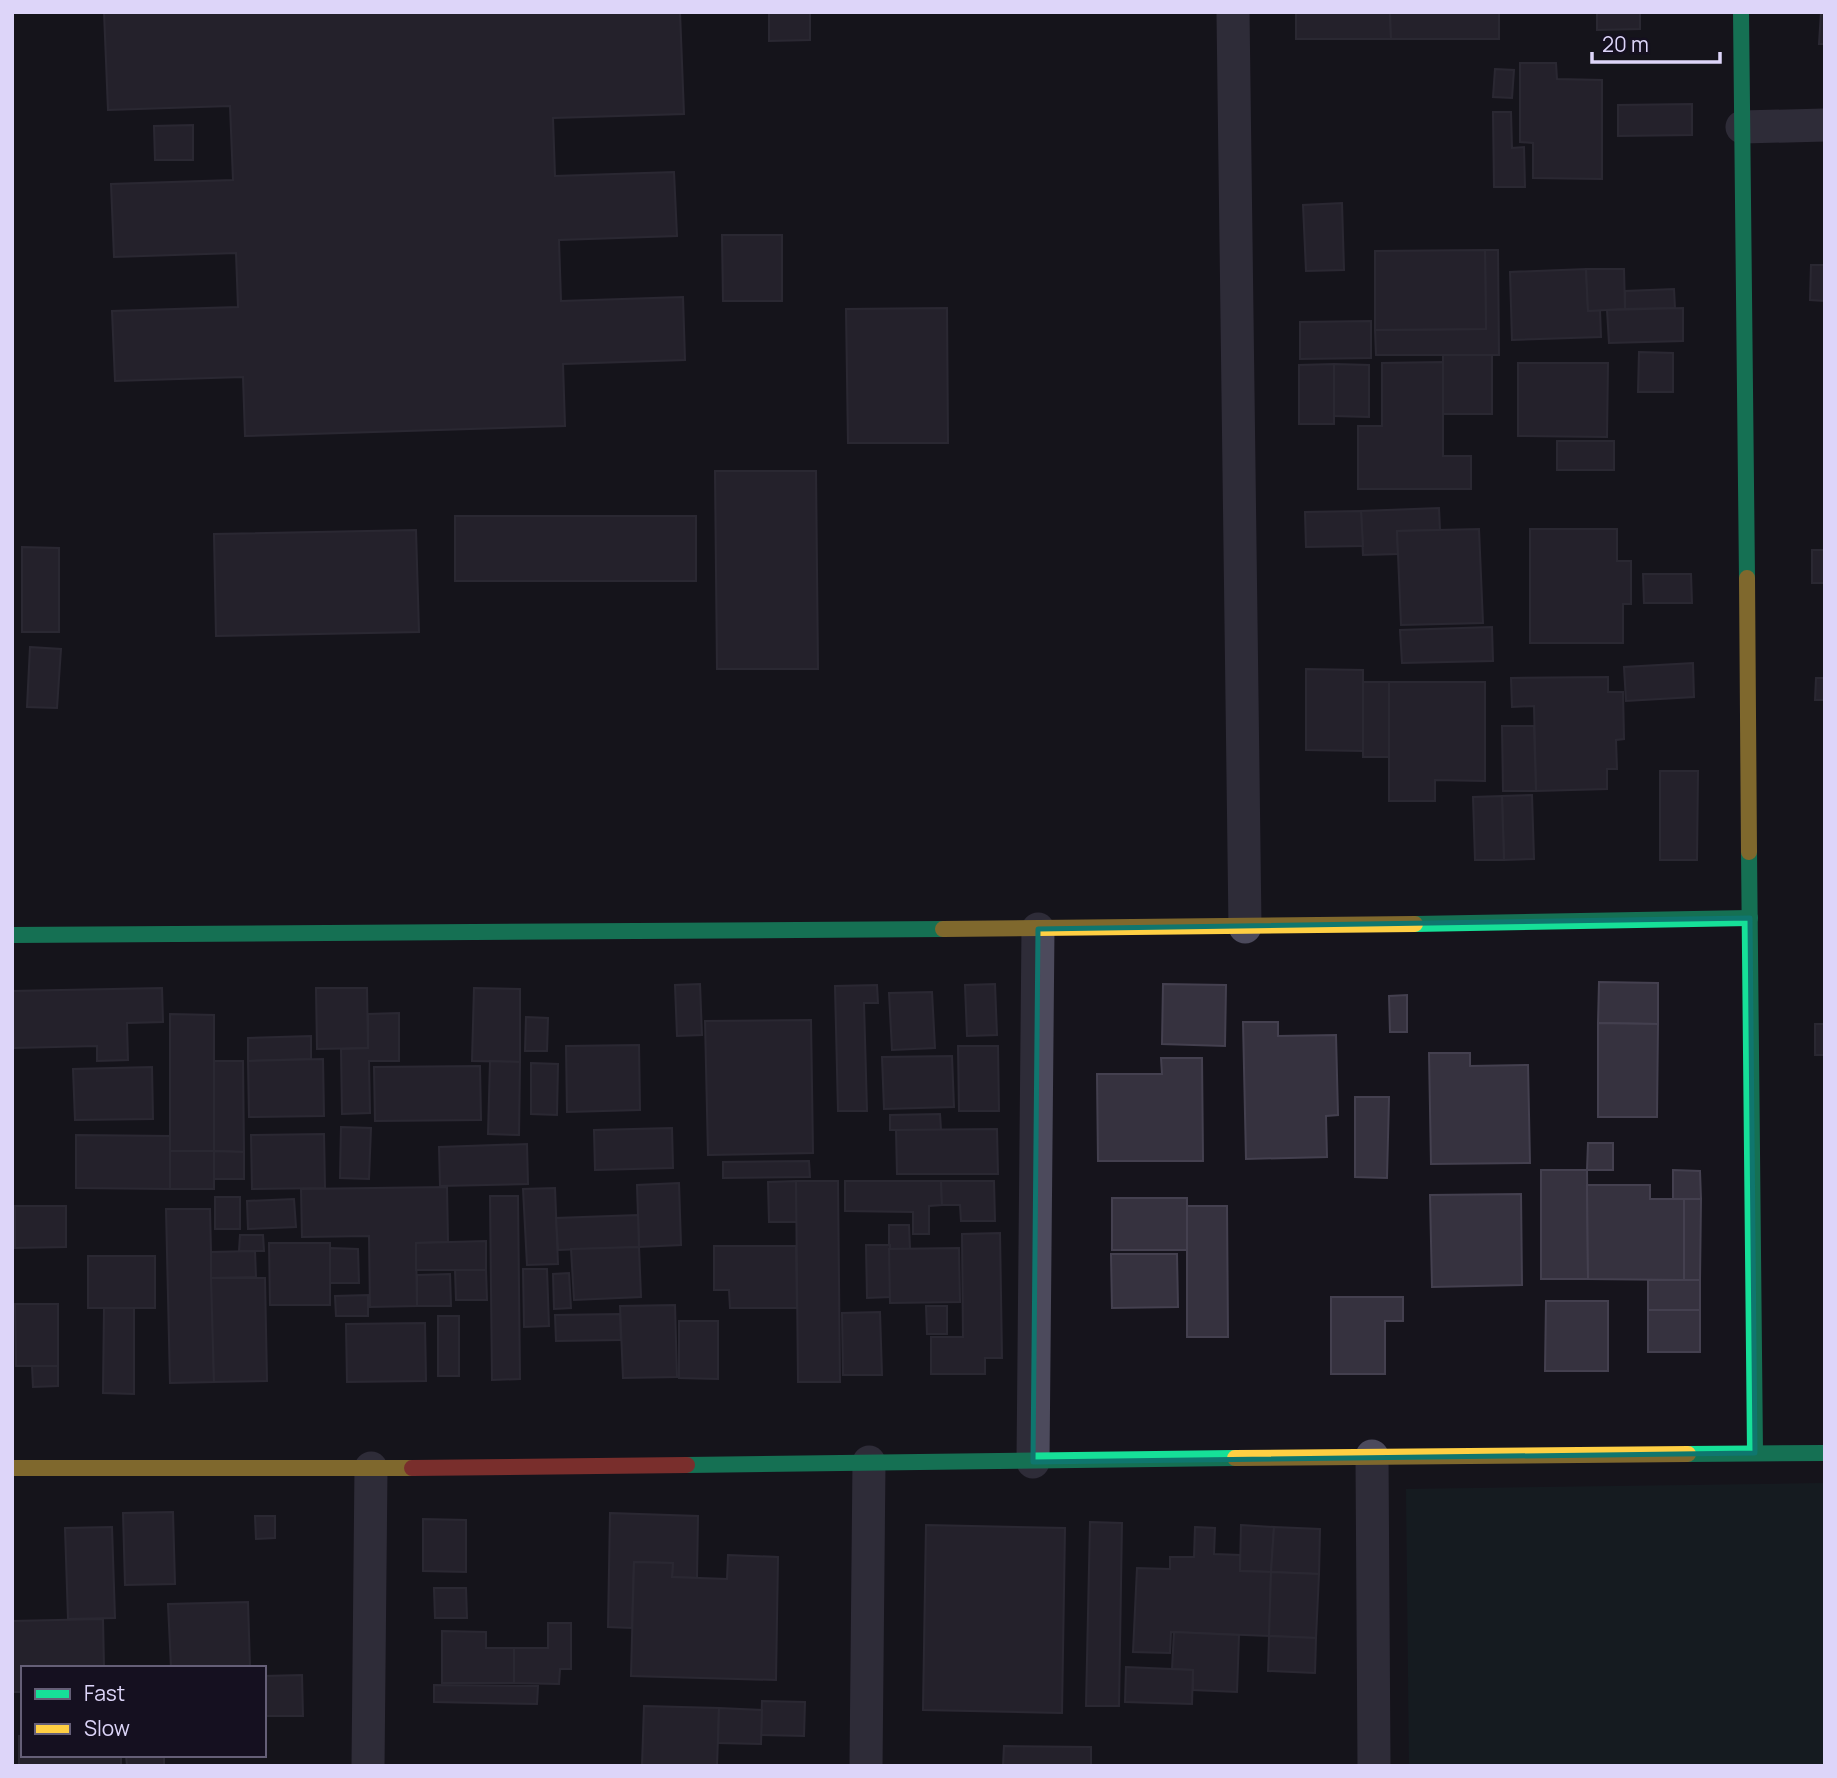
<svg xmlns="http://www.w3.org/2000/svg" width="1837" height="1778" viewBox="0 0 1837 1778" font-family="Manrope,sans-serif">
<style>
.green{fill:#142527}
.building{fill:#36323f;stroke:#44404f;stroke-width:2}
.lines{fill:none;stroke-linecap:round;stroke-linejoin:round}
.street{stroke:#4c4a5c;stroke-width:33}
.fast{stroke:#16e098;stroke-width:16}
.slow{stroke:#ffcf43;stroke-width:16}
.jam{stroke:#f24e42;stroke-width:16}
.marked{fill:none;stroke:#0f766e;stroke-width:5;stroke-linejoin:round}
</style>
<rect width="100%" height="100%" fill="#16141c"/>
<path class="green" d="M1825 1483V1766H1409L1406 1489Z"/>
<g class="building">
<path d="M104 12H680L684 114 553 118 555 176 674 172 677 236 559 240 561 301 683 297 685 360 563 364 565 426 245 436 243 377 115 381 112 311 238 307 236 253 114 257 111 184 233 180 230 106 108 110Z"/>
<path d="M769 12H810V40L769 41Z"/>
<path d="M1296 12H1390L1391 39H1296Z"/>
<path d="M1390 12H1499V39H1391Z"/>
<path d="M1597 12H1640V29L1597 30Z"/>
<path d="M1821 12H1825V44H1819Z"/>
<path d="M1520 63H1556L1557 79 1602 80V179L1533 178V143L1520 142Z"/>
<path d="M1495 69 1514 70 1512 98 1493 97Z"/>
<path d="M1692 104V135L1618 136V105Z"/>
<path d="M1493 112H1511L1512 148 1524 147 1525 187H1494Z"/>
<path d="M193 125V160H155L154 126Z"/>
<path d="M1342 203 1344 270 1306 271 1303 205Z"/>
<path d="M722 235H782V301H723Z"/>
<path d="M1485 250H1498L1499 355H1376L1375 330 1486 329Z"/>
<path d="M1485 250 1486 329 1375 330V251Z"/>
<path d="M1811 265H1825V301L1810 300Z"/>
<path d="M1586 269 1588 311 1600 310 1601 337 1512 340 1510 272Z"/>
<path d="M1586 269H1624L1625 309 1588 311Z"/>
<path d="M1674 289 1675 308 1625 309V291Z"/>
<path d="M947 308 948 443H848L846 309Z"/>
<path d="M1683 308V341L1609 343 1607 310Z"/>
<path d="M1371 321V358L1300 359V322Z"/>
<path d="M1639 352 1673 353V392H1638Z"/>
<rect x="1443" y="355" width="49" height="59"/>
<path d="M1443 362V456H1471V489H1358V426H1382V363Z"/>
<path d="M1518 363H1608L1607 437 1518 436Z"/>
<path d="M1334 364 1369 365V417L1334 416Z"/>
<path d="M1334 364V424H1299V365Z"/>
<rect x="1557" y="441" width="57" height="29"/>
<path d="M715 471H816L818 669H717Z"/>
<path d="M1439 508 1440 530 1397 531 1398 554 1363 555 1361 511Z"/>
<path d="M1361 511 1363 546 1306 547 1305 512Z"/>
<rect x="455" y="516" width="241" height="65"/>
<path d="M1479 529 1483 623 1401 625 1397 531Z"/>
<path d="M1530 529H1617V561H1631V604H1623V643H1530Z"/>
<path d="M416 530 419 632 216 636 214 534Z"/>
<path d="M22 547 59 548V632H22Z"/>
<rect x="1812" y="550" width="13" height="33"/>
<path d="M1643 574H1691L1692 603H1644Z"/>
<path d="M1492 627 1493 661 1402 663 1400 630Z"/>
<path d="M30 647 61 649 57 708 27 707Z"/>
<path d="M1693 663 1694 697 1626 701 1624 667Z"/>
<path d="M1306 669 1363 670V751L1306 750Z"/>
<path d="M1608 677V692H1623L1624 739 1616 740 1617 769H1607V789L1536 791 1534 706 1512 707 1511 678Z"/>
<path d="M1816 678H1825V700H1815Z"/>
<rect x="1363" y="682" width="26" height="75"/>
<path d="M1389 682H1485V781L1435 780V801H1389Z"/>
<path d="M1502 726H1534L1536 791H1503Z"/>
<path d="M1660 771H1698L1697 860H1660Z"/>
<path d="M1532 795 1534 859 1504 860 1502 796Z"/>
<path d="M1502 796 1504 860H1475L1473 797Z"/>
<path d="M1599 982 1658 983V1024L1598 1023Z"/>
<path d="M700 984 702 1035 677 1036 675 985Z"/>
<path d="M995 984 997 1035 967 1036 965 985Z"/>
<path d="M1163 984 1226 985 1225 1046 1162 1044Z"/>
<path d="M877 985 878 1003H864L867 1111H838L835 986Z"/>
<path d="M162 988 163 1022 127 1023 128 1060 97 1061V1046L14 1048 12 991Z"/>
<path d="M316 988H367L368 1048 317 1049Z"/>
<path d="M474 988 520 989V1062L472 1061Z"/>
<path d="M932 992 935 1048 892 1050 889 993Z"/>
<path d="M1407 995V1032H1390L1389 996Z"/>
<path d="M399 1013V1061H369L370 1113 342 1114 341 1049 368 1048V1014Z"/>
<path d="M170 1014 214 1015V1151H170Z"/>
<path d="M526 1017 548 1018 547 1051H525Z"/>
<path d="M811 1020 813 1153 708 1155 705 1021Z"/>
<path d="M1243 1022H1278V1036L1336 1035 1338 1115 1326 1116 1327 1157 1246 1159Z"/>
<path d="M1598 1023 1658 1024 1657 1117H1598Z"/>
<rect x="1815" y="1024" width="10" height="31"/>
<path d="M311 1036V1059L248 1061V1038Z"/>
<path d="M639 1045 640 1110 567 1112 566 1046Z"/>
<path d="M958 1046H998L999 1111H959Z"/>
<path d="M1429 1053H1470V1066L1528 1065 1530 1163 1431 1164Z"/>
<path d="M952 1056 954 1107 884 1109 882 1057Z"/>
<path d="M1161 1058H1202L1203 1161H1098L1097 1074H1162Z"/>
<path d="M323 1059 324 1116 249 1117 248 1061Z"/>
<path d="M214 1061H243L244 1152 214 1151Z"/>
<path d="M490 1061 520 1062 519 1135 488 1134Z"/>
<path d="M531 1063 558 1064 557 1115 531 1114Z"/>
<path d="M480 1066 481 1120 375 1121 374 1067Z"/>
<path d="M152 1067 153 1119 75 1120 73 1069Z"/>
<path d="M1355 1097H1389L1387 1178 1355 1177Z"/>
<path d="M940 1114 941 1130H890V1115Z"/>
<path d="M341 1127 371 1128 369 1179 340 1178Z"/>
<path d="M672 1128 673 1168 595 1170 594 1130Z"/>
<path d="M997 1129 998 1174H897L896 1130Z"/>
<path d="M324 1134 325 1188 252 1189 251 1135Z"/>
<path d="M76 1135 170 1136V1189L76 1188Z"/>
<path d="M1588 1143H1613V1170H1587Z"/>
<path d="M527 1144 528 1184 440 1186 439 1147Z"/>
<rect x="170" y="1151" width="44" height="38"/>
<path d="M214 1151 244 1152V1179H214Z"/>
<path d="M809 1161 810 1177 723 1178V1162Z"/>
<path d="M1541 1170H1587L1588 1279H1541Z"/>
<path d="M1673 1170 1700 1171 1701 1199H1673Z"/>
<path d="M796 1181 797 1222H769L768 1182Z"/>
<path d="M796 1181H838L840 1382H798Z"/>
<path d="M845 1181H941L942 1205 929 1206V1234H913V1212L845 1211Z"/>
<path d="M941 1181H994L995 1221H961L960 1205H942Z"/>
<path d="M679 1183 681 1245 639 1247 637 1185Z"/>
<path d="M1587 1185H1650V1199H1684V1280L1588 1279Z"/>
<path d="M447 1187 448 1242 416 1243 417 1306 370 1307 369 1236 302 1237 301 1189Z"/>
<path d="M555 1188 558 1264 527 1265 523 1189Z"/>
<path d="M1521 1194 1522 1285 1432 1287 1430 1195Z"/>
<path d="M490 1196H518L520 1379 492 1380Z"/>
<rect x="215" y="1197" width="25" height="32"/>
<rect x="1112" y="1198" width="75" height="52"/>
<path d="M294 1199 296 1227 248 1229 247 1201Z"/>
<path d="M1684 1199H1701L1700 1280H1684Z"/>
<path d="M15 1206H66V1247L15 1248Z"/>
<path d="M1187 1206H1227L1228 1337H1187Z"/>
<path d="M166 1209H210L214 1382 170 1383Z"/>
<path d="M638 1215 639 1247 558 1250 556 1218Z"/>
<path d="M889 1225H909L910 1249H889Z"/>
<path d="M1000 1233 1002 1358H985V1374H931V1337H963L962 1234Z"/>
<path d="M240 1235H263L264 1251H239Z"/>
<path d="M486 1241V1270H416V1243Z"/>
<path d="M269 1243H330V1305H270Z"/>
<path d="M866 1245H890V1297L867 1298Z"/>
<path d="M714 1246H796L797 1308H730L729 1290H714Z"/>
<path d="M639 1247 641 1297 574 1300 571 1249Z"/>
<path d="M330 1248 358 1249 359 1283H330Z"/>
<path d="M959 1248 960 1302 890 1303 889 1249Z"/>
<path d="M255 1251 256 1277 211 1278V1252Z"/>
<path d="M1111 1254H1177L1178 1307 1112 1308Z"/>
<rect x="88" y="1256" width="67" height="52"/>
<path d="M523 1269H547L549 1326 524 1327Z"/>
<path d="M455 1270H486L487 1300H456Z"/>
<path d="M569 1273 571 1308 554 1309 553 1274Z"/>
<path d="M450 1274 451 1306H417V1275Z"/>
<path d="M211 1278H265L267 1381 214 1382Z"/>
<rect x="1648" y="1280" width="52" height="30"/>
<path d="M368 1295V1316H336L335 1296Z"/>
<path d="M1331 1297H1403V1321H1385V1374H1331Z"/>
<path d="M1546 1301H1608V1371H1545Z"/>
<path d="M15 1304H58V1366H16Z"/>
<path d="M675 1305 677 1377 623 1378 620 1306Z"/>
<path d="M926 1306H947V1334H927Z"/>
<path d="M104 1308H134V1394L103 1393Z"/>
<rect x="1648" y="1310" width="52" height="42"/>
<path d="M880 1312 882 1375H843L842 1313Z"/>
<path d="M620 1314 621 1340 556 1341 555 1315Z"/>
<rect x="438" y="1316" width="21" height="60"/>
<path d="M679 1321H718V1379L679 1378Z"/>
<path d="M425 1323 426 1381 347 1382 346 1324Z"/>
<path d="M32 1366H58V1386L33 1387Z"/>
<path d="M173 1512 175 1584 125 1585 123 1513Z"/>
<path d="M610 1513 698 1516 697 1578 672 1577 673 1563 634 1562 632 1628 608 1627Z"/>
<path d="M255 1516H275V1538L256 1539Z"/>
<path d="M423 1519 466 1520V1572L423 1571Z"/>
<path d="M1090 1522 1122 1523 1119 1706H1086Z"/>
<path d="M926 1525 1065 1528 1062 1713 923 1710Z"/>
<path d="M1241 1525 1274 1527 1271 1572 1240 1571Z"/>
<path d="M112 1527 115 1618 68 1619 65 1528Z"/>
<path d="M1195 1527 1215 1528 1214 1554 1240 1555V1571L1271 1572 1269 1636 1171 1632 1170 1653 1133 1652 1137 1568 1170 1569V1557H1194Z"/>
<path d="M1274 1527 1320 1529 1319 1574 1271 1572Z"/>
<path d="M728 1555 778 1557 776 1680 631 1676 634 1562 673 1563 672 1577 727 1579Z"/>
<path d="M1271 1572 1319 1574 1316 1638 1269 1636Z"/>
<path d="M434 1588H466L467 1618H435Z"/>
<path d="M248 1602 250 1668H171L168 1604Z"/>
<path d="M103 1619 104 1668H23V1692H12V1621Z"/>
<path d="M548 1623H571V1669H560L559 1684 514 1683V1648H548Z"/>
<path d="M442 1631 486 1632V1648H514V1683H442Z"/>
<path d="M1174 1632 1239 1635 1237 1692 1193 1690V1670L1172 1669Z"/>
<path d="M1269 1636 1316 1638 1315 1673 1268 1671Z"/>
<path d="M1126 1667 1193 1670 1192 1704 1125 1702Z"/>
<path d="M302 1675 303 1716H265L264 1676Z"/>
<path d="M434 1685 538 1686 537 1704 434 1702Z"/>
<path d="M762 1701 805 1702 804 1736 761 1735Z"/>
<path d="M644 1706 719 1708 717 1766H642Z"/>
<path d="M719 1708 762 1710 761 1744 718 1743Z"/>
<path d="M19 1736H23V1755H121V1766H19Z"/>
<path d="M1004 1746 1091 1747V1766H1003Z"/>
<path d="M126 1755H164V1766H127Z"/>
</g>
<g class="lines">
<g class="street">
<path d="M1233 12 1245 927"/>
<path d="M1742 127 1825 125"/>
<path d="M1372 1456 1374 1766"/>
<path d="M1033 1462 1038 929"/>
<path d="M368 1766 371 1468"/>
<path d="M866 1766 869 1462"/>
</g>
<g class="fast">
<path d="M1741 12 1747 578"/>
<path d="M1749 852 1755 1453"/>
<path d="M1415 924 1750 918"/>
<path d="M12 935 943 929"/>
<path d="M1688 1454 1825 1453"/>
<path d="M687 1465 1235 1458"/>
</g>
<g class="slow">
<path d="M1747 578 1749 852"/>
<path d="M943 929 1415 924"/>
<path d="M1235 1458 1688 1454"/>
<path d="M12 1468H412"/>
</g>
<path class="jam" d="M412 1468 687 1465"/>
</g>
<path d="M0 0H1837V1778H0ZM1750 918 1755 1453 1033 1462 1038 929Z" fill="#16141c" fill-opacity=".55" fill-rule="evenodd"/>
<path class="marked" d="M1750 918 1755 1453 1033 1462 1038 929Z"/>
<rect width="1837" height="1778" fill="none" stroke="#ddd5f9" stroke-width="28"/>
<rect x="21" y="1666" width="245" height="91" fill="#151020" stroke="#655f77" stroke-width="2"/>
<rect x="35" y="1689" width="35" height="10" fill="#16e098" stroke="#655f77" stroke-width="2"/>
<text x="84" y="1701" font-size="21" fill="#ddd5f9">Fast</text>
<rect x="35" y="1724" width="35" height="10" fill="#ffcf43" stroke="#655f77" stroke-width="2"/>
<text x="84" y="1736" font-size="21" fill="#ddd5f9">Slow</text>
<path d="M1592 52v10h128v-10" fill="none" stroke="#ddd5f9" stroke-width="3.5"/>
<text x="1602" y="52" font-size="21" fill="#ddd5f9" stroke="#151020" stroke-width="5" paint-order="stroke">20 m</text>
</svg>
